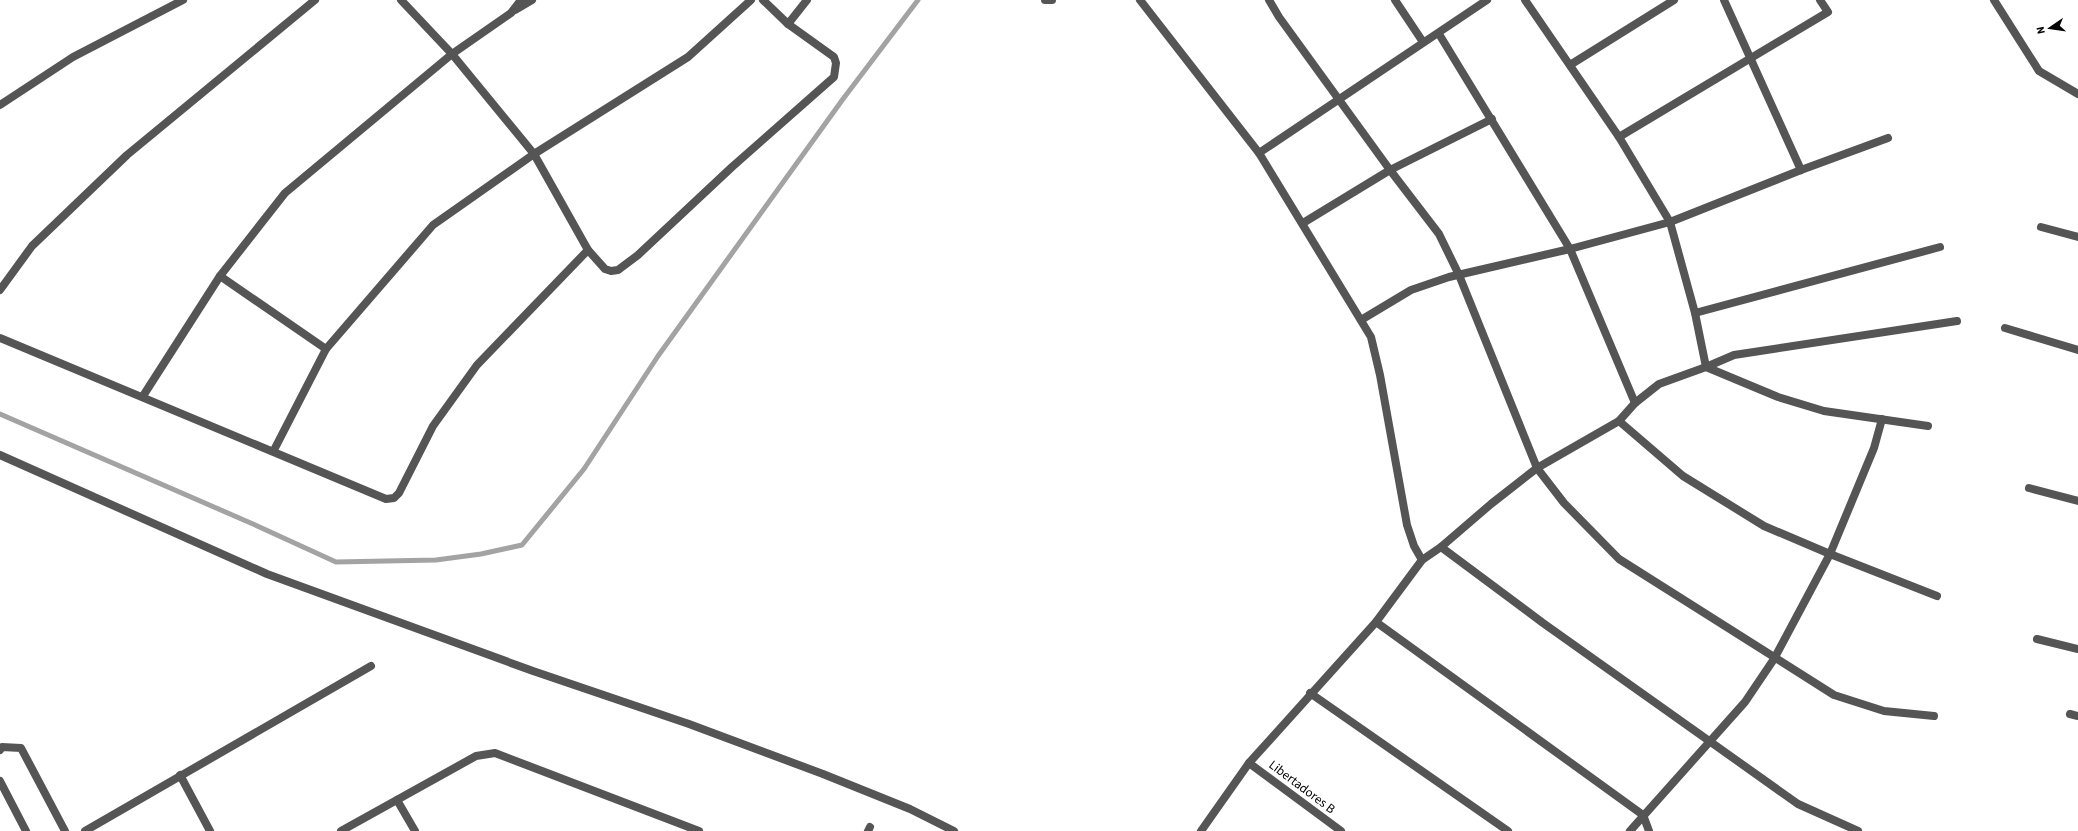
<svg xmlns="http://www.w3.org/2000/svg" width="2078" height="831" viewBox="0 0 2078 831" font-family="'Source Sans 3',sans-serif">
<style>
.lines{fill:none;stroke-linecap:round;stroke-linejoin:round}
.stream{stroke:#a3a3a3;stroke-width:5}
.street{stroke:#555;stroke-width:8}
.labels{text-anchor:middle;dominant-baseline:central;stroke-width:3;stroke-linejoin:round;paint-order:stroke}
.street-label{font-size:13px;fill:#000;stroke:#fff}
</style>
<rect width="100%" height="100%" fill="#fff"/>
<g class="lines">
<path class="stream" d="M0 414 253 524 336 562 436 560 481 554 522 545 584 469 658 356 843 99 918 0"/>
<g class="street">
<path d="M401 0 452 54 534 154 588 250 605 269 611 271 618 270 638 255 732 167 834 77 836 63 834 57 788 24 763 0"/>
<path d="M1045 0H1052"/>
<path d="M1140 0 1259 153 1371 337 1380 375 1407 525 1414 546 1422 560"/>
<path d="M1269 0 1279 17 1390 170 1439 234 1459 275 1537 468 1564 503 1619 559 1834 695 1884 711 1934 716"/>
<path d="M1395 0 1423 42"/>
<path d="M1525 0 1619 137 1670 222 1695 313 1706 367 1778 397 1824 411 1928 426"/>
<path d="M1724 0 1801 170"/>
<path d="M1994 0 2039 71 2078 94"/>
<path d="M515 10 532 0"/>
<path d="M788 24 807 0"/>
<path d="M1439 34 1570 249 1635 403"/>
<path d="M1570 65 1674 0"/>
<path d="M0 105 73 57 183 0"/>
<path d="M1619 137 1828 12 1820 0"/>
<path d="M1259 153 1487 0"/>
<path d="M1303 223 1390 170 1492 119"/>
<path d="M2041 227 2078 237"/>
<path d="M220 276 326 349"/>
<path d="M0 290 32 246 127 155 315 0"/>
<path d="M1695 313 1940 247"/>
<path d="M1361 320 1411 290 1449 277 1570 249 1670 222 1801 170 1888 138"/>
<path d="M2005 328 2078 350"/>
<path d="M0 338 386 499 394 498 399 493 433 426 477 365 588 250"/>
<path d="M143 396 220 276 285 193 452 54 511 13 521 0"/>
<path d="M1619 421 1683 476 1764 526 1830 554 1937 596"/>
<path d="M274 450 326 349 433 225 534 154 688 57 751 0"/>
<path d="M0 455 267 574 533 671 689 724 823 774 910 809 954 831"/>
<path d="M2029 488 2078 501"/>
<path d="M1441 547 1543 623 1798 804 1858 831"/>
<path d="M1376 622 1643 815 1649 831"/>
<path d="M2037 639 2078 649"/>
<path d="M1310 693 1508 831"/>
<path d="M2070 714 2078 716"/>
<path d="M0 750 2 747 21 748 65 831"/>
<path d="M1249 763 1341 831"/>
<path d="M180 775 210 831"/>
<path d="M0 781 26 831"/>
<path d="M397 800 415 831"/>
<path d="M85 831 371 666"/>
<path d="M341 831 476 756 495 753 699 831"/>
<path d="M868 831 870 827"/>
<path d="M1201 831 1249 763 1376 622 1422 560 1441 547 1491 504 1537 468 1619 421 1635 403 1659 384 1706 367 1734 355 1957 321"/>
<path d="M1630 831 1745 702 1774 659 1830 554 1874 448 1882 419"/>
</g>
</g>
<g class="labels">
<g class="street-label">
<text transform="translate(1302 787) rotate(37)">Libertadores B</text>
</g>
</g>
<g transform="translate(2050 28) rotate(257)" stroke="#ffffff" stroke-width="3" paint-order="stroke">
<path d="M0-3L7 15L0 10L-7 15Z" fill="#000000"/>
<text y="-6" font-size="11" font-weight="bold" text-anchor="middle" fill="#000000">N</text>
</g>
</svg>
